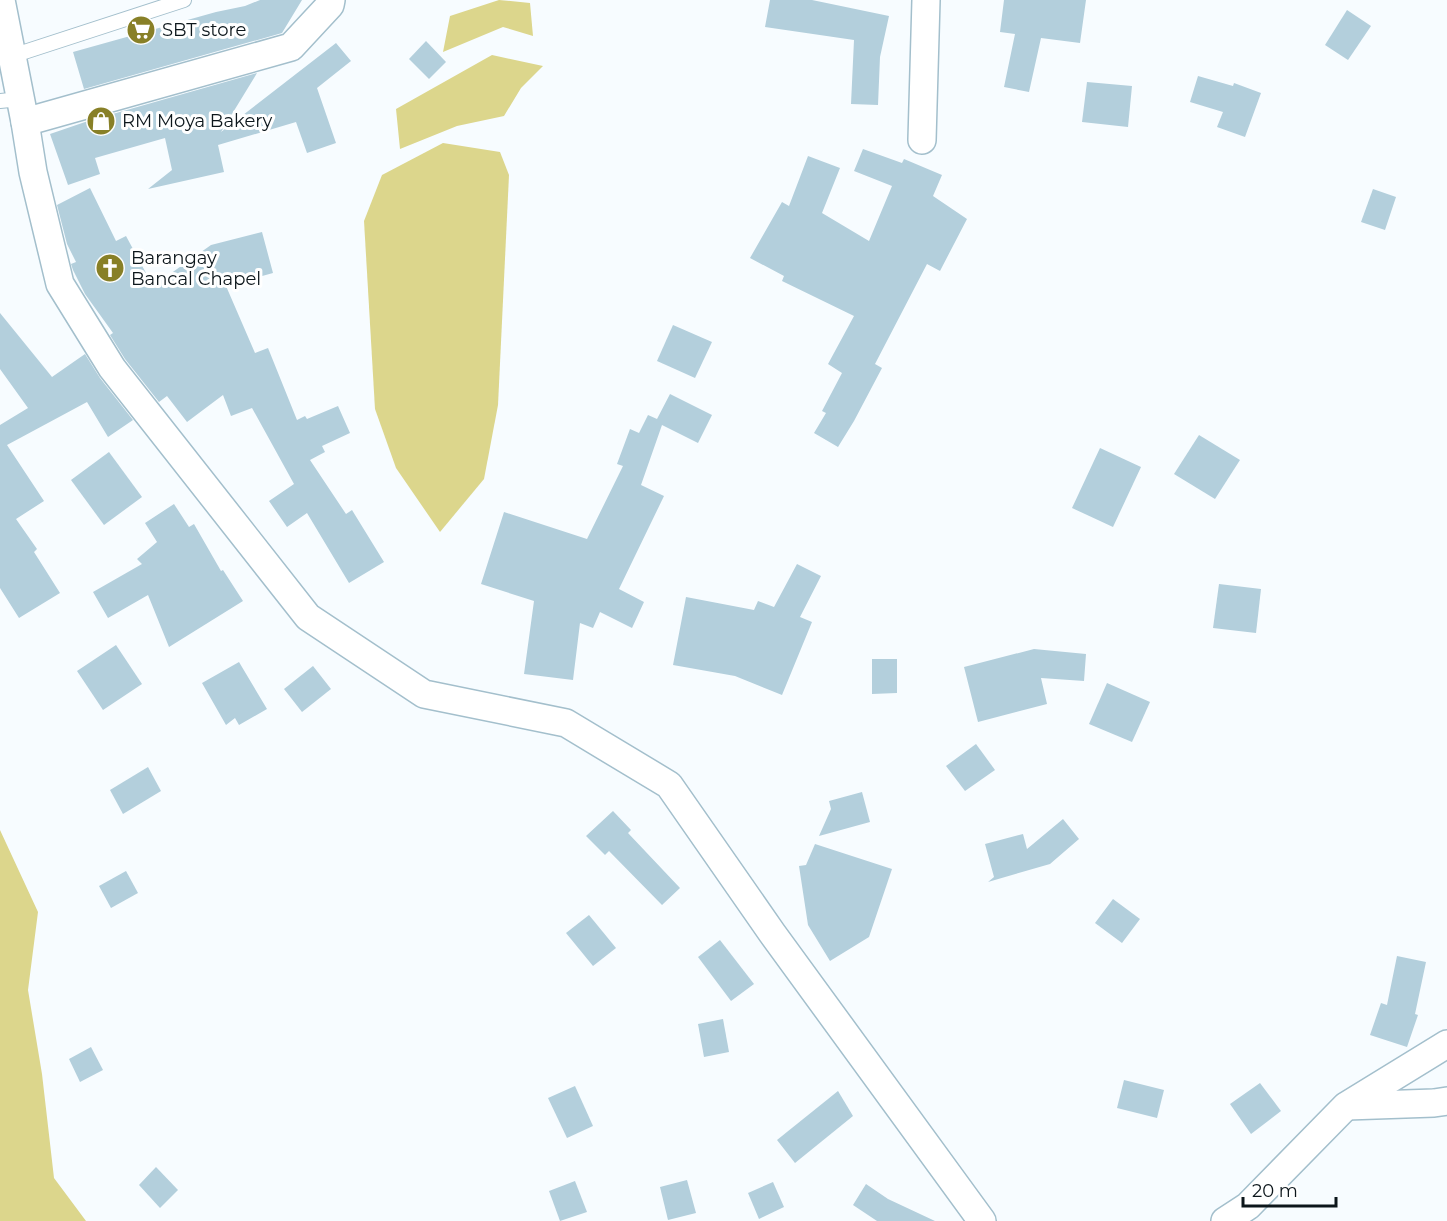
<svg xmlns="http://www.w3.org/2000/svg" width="1447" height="1221" viewBox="0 0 1447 1221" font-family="Montserrat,sans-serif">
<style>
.water{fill:#dcd68c}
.building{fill:#b3cfdc}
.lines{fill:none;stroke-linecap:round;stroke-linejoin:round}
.lane-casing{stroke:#a3bfcc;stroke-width:16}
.street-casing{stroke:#a3bfcc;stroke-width:30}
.lane{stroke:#fff;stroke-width:14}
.street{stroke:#fff;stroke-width:27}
.labels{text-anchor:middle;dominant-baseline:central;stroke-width:6;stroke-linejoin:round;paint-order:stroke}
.poi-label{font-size:18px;fill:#0c161b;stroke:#fff;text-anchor:start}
</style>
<rect width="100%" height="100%" fill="#f7fcff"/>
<g class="water">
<path d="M499 0 530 3 533 36 503 27 443 52 450 16Z"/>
<path d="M492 55 543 66 521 88 504 116 457 126 400 149 396 109Z"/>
<path d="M443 143 500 152 509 175 498 405 484 479 440 532 396 468 375 409 364 221 382 175Z"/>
<path d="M0 830 38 912 28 990 42 1074 54 1178 86 1221H0Z"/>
</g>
<g class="building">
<path d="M260 0H302L282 33 84 89 73 52 216 12 245 6Z"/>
<path d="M770 0H812L889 16 880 57 878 105 851 104 854 40 765 27Z"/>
<path d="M1004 0H1086L1080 43 1041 38 1029 92 1004 87 1015 34 1000 32Z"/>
<path d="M1347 10 1371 26 1348 60 1325 45Z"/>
<path d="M426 41 446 62 429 79 409 59Z"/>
<path d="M336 43 351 61 317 88 336 143 307 153 296 122 218 145 224 172 148 189 172 170 165 138 95 158 100 174 68 185 50 134 88 121 257 73 221 132Z"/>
<path d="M1198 76 1233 86 1234 83 1261 93 1245 137 1217 127 1223 112 1190 102Z"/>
<path d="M1087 82 1132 86 1128 127 1082 122Z"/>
<path d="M863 149 902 163 904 159 942 175 933 196 967 219 940 271 927 264 875 364 882 368 854 421 838 447 814 433 826 413 822 411 842 373 828 364 854 316 782 281 784 276 750 258 782 202 789 206 808 156 840 168 822 213 869 241 892 186 854 171Z"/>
<path d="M90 188 116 241 126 236 153 286 211 245 262 232 273 273 226 286 255 353 268 348 297 420 305 416 307 419 338 406 350 433 322 446 325 452 310 460 346 514 352 510 384 562 349 583 307 513 287 527 269 501 294 484 252 408 231 416 223 395 187 422 167 396 159 402 125 359 110 335 113 333 85 294 73 270 71 264 76 262 67 244 57 205Z"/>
<path d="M1373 189 1396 197 1385 230 1361 222Z"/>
<path d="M0 313 52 377 85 354 100 378 133 420 108 437 87 402 7 445 44 501 16 519 37 549 34 552 60 593 19 618 0 588V425L28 408 0 369Z"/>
<path d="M673 325 712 342 695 378 657 361Z"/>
<path d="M670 394 712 415 698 443 662 425 641 485 664 496 619 589 644 602 632 628 600 612 593 628 580 623 573 680 524 674 534 601 481 584 504 512 587 539 623 466 617 464 630 429 639 433 648 415 657 419Z"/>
<path d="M1199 435 1240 460 1215 499 1174 474Z"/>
<path d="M1100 448 1141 467 1113 527 1072 508Z"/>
<path d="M109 452 142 497 104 525 71 480Z"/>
<path d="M174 504 189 527 194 524 221 571 223 570 243 601 169 647 148 595 108 618 93 592 142 564 137 559 157 542 145 523Z"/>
<path d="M797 564 821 576 800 617 812 622 782 695 735 676 673 665 686 597 754 610 758 601 774 607Z"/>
<path d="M1219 584 1261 589 1256 633 1213 628Z"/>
<path d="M116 645 142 684 103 710 77 671Z"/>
<path d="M1034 649 1086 654 1084 681 1041 678 1047 704 978 722 964 667Z"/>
<path d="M872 659H897V693L872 694Z"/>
<path d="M239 662 267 709 239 725 235 718 226 725 202 683Z"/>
<path d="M313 666 331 689 302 712 284 689Z"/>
<path d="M1107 683 1150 702 1132 742 1089 724Z"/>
<path d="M976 744 995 770 965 791 946 766Z"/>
<path d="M148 767 161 791 123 814 110 790Z"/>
<path d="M862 792 870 822 819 836 831 809 829 801Z"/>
<path d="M613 811 631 830 628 833 680 888 662 905 609 851 605 855 586 836Z"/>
<path d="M1063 819 1079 839 1050 864 988 882 994 877 985 844 1023 834 1027 849Z"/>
<path d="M815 844 892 869 869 937 830 961 808 925 799 866 806 865Z"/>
<path d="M126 871 138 893 111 908 99 886Z"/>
<path d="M1113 899 1140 919 1122 943 1095 923Z"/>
<path d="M589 915 616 948 593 966 566 933Z"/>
<path d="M720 940 754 984 731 1001 698 957Z"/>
<path d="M1397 956 1426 962 1415 1014 1418 1015 1407 1047 1370 1035 1381 1003 1387 1005Z"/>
<path d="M723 1019 729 1052 704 1057 698 1024Z"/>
<path d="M91 1047 103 1070 80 1082 69 1059Z"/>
<path d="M1124 1080 1164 1090 1157 1118 1117 1108Z"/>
<path d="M1260 1083 1281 1111 1251 1134 1230 1104Z"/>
<path d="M575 1086 593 1126 567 1138 548 1098Z"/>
<path d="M838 1091 853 1116 795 1163 777 1140Z"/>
<path d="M156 1167 178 1190 160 1208 139 1185Z"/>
<path d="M687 1180 696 1213 668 1220 660 1187Z"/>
<path d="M575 1181 587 1212 560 1221 549 1191Z"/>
<path d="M773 1182 784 1207 759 1219 748 1193Z"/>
<path d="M866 1184 888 1199 935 1221H877L853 1205Z"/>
</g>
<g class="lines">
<g class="lane-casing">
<g id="lane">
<path d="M12 56 184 0"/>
<path d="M0 101 20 99"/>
</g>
</g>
<g class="street-casing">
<g id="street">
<path d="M1 0 25 122 33 172 60 284 112 368 308 617 424 694 566 723 669 785 772 933 982 1221"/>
<path d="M25 122 291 47 330 5 331 0"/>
<path d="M922 140 926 0"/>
<path d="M1347 1106 1434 1103 1447 1101"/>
<path d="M1225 1221 1248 1206 1346 1106 1447 1044"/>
</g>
</g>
<use href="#lane" class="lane"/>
<use href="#street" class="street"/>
</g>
<defs>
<g id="supermarket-disc" transform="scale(1.5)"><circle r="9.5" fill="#888027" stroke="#fff"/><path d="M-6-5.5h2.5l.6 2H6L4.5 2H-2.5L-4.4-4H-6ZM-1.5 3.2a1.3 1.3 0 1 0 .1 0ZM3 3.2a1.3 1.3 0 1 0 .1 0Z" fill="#fff"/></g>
<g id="shop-disc" transform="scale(1.5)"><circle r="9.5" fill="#888027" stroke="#fff"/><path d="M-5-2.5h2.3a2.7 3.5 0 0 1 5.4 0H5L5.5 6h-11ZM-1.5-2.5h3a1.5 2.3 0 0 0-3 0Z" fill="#fff"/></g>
<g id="church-disc" transform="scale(1.5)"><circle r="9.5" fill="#888027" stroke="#fff"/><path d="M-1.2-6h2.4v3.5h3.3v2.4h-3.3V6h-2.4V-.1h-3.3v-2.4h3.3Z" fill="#fff"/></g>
</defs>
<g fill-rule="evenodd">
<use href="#supermarket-disc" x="141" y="30"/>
<use href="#shop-disc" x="101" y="121"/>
<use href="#church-disc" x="110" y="268"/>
</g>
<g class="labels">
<g class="poi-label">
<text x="162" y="30">SBT store</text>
<text x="122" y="121">RM Moya Bakery</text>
<text x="131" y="258">Barangay<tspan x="131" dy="21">Bancal Chapel</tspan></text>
</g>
</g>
<path d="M1243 1197v9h93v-9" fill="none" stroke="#0c161b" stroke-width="3"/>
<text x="1252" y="1197" font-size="18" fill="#0c161b" stroke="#ffffff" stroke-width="4.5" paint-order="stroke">20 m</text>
</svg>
